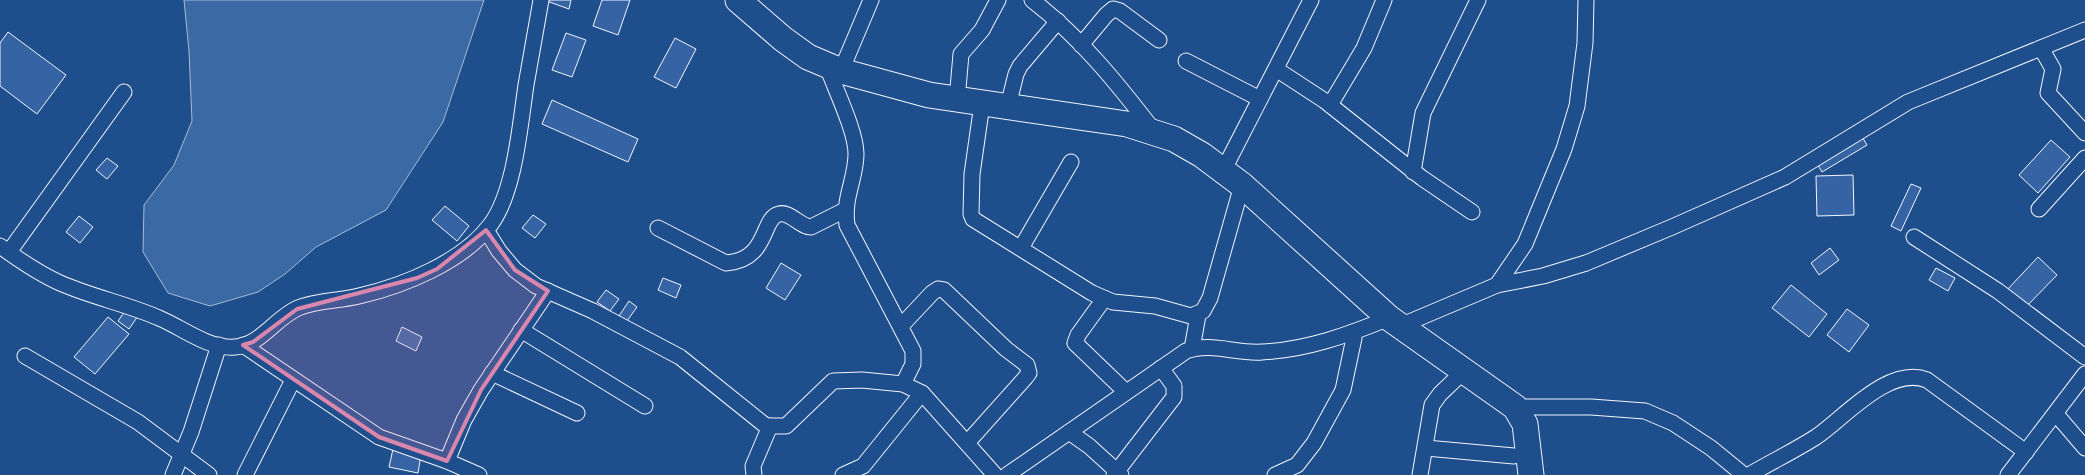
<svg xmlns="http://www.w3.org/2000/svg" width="2085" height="475" viewBox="0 0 2085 475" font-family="Raleway,sans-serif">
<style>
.water{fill:#3b69a3;stroke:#a8bbd7}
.building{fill:#3563a3;stroke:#f2f6ff}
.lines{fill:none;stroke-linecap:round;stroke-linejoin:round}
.minor-casing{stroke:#f2f6ff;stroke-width:17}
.trunk-casing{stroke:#f2f6ff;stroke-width:27}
.minor{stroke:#1f4e8c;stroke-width:15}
.trunk{stroke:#1f4e8c;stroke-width:25}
.marked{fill:#da87ad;fill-opacity:0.2;stroke:#da87ad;stroke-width:4;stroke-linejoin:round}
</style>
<rect width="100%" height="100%" fill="#1f4e8c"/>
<path class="water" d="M184 0H484L443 122 386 210 316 247 285 274 258 292 210 306 168 293 143 252 144 205 174 165 192 121 189 51Z"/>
<g class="building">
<path d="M544 0H571L569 9Z"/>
<path d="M602 0H630L618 35 593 26Z"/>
<path d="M8 32 66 75 37 114 0 86V43Z"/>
<path d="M566 33 586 40 572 77 552 70Z"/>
<path d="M675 38 696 49 676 88 654 77Z"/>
<path d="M552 100 638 139 628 162 542 124Z"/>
<path d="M1861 135 1867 145 1822 172 1816 162Z"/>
<path d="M2051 140 2070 157 2038 193 2019 175Z"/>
<path d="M107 158 118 166 107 179 96 170Z"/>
<path d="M1853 175 1854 215 1817 216 1816 176Z"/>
<path d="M1911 184 1921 188 1901 231 1891 226Z"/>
<path d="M445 206 469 226 457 241 432 220Z"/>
<path d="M533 215 546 224 535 238 522 228Z"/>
<path d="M79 216 93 227 80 243 66 232Z"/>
<path d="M1830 248 1839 260 1819 275 1811 263Z"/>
<path d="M2038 257 2057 275 2024 309 2006 291Z"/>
<path d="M781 263 801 275 785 300 766 288Z"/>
<path d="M1936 268 1955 278 1948 291 1929 280Z"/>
<path d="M663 278 681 285 676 298 658 290Z"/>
<path d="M1791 285 1827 314 1809 337 1772 308Z"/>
<path d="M606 290 619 299 610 311 597 302Z"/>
<path d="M629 301 637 307 627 321 619 316Z"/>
<path d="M127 308 138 316 129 329 118 321Z"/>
<path d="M1847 309 1869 325 1849 352 1827 335Z"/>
<path d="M108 317 129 334 95 374 74 357Z"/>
<path d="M402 327 422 337 416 351 396 341Z"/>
<path d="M393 449 421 455 418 473 389 467Z"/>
</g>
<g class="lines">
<g class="minor-casing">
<g id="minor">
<path d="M1032 0C1080 37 1117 83 1154 131"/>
<path d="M1081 45 1106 15 1113 9 1120 11 1159 40"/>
<path d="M2041 48 2053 69 2048 93 2085 133"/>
<path d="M1186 61 1260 99"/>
<path d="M827 66C835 89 856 131 856 154 856 179 843 197 847 225L913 351V364L903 384"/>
<path d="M1276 69 1325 101 1422 178 1472 212"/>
<path d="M841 71 871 0"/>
<path d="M957 100 961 54 982 30 998 0"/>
<path d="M982 104 972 174 971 214 973 219 1092 293 1113 302 1155 306 1191 316 1203 311 1210 298 1242 185"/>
<path d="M1330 105 1364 48 1384 0"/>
<path d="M1008 106 1016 74 1020 66 1058 21"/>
<path d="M1223 171 1311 0"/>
<path d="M1413 172 1423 113 1478 0"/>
<path d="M2039 209 2085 158"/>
<path d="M658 228 726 263C769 260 761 218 779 214 790 211 800 227 811 227L845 210"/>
<path d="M486 230 499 251 515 270 536 286 593 311 680 357 766 426H786L833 381 862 380 903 384 922 393 995 475"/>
<path d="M1914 237 1998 291 2085 357"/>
<path d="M0 246C19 260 38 273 60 283 92 297 127 304 159 318 183 328 208 349 235 347 261 345 275 318 298 308 317 300 339 301 359 296 403 286 463 262 491 224 515 191 520 125 526 85 531 57 536 28 541 0"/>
<path d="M1021 248 1071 162"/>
<path d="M9 252 124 92"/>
<path d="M1497 285 1543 276 1586 263 1672 227 1785 177 1908 102 2085 30"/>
<path d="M1104 299 1078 335 1075 343 1126 392"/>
<path d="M901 326 932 293 938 289 944 290 1006 349 1027 365 1029 373 1026 377 967 443"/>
<path d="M1400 326 1497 285 1525 244 1564 149 1577 106 1585 43 1586 0"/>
<path d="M521 330 645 406"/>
<path d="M243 345 379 437 447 461 479 475"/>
<path d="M1192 349 1198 315"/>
<path d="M25 356 138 422 209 475"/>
<path d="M492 373 577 413"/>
<path d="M1515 407H1591L1645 411 1673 423 1711 448 1744 475"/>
<path d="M2056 414 2085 448"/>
<path d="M1069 432 1089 446 1121 475"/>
<path d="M1426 448 1514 456"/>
<path d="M447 461 464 420 481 390 548 291"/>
<path d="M173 475 191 432 219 345"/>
<path d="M245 475 293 380"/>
<path d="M754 475 753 466 770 426"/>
<path d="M843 475 863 466 922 393"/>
<path d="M1007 475 1186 351C1211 342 1236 354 1262 352 1306 350 1348 335 1389 318"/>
<path d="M1114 475 1174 397V386L1161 368"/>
<path d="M1275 475 1297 465 1314 443 1343 390 1354 338 1353 332"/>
<path d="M1420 475 1432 405 1440 394 1464 371"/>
<path d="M1749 475C1771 462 1794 451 1816 437 1845 417 1889 365 1927 380L2026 452"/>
<path d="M2008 475 2085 374"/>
</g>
</g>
<g class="trunk-casing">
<path id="trunk" d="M738 0 783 39 808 57 841 71 929 95 1127 124 1174 139 1202 155 1242 185 1389 318 1515 407 1525 424 1531 475"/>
</g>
<use href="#minor" class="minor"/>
<use href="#trunk" class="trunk"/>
</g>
<path class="marked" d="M486 230 515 270 548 291 481 390 447 461 379 437 243 345 253 342 297 309 417 278 437 269Z"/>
</svg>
